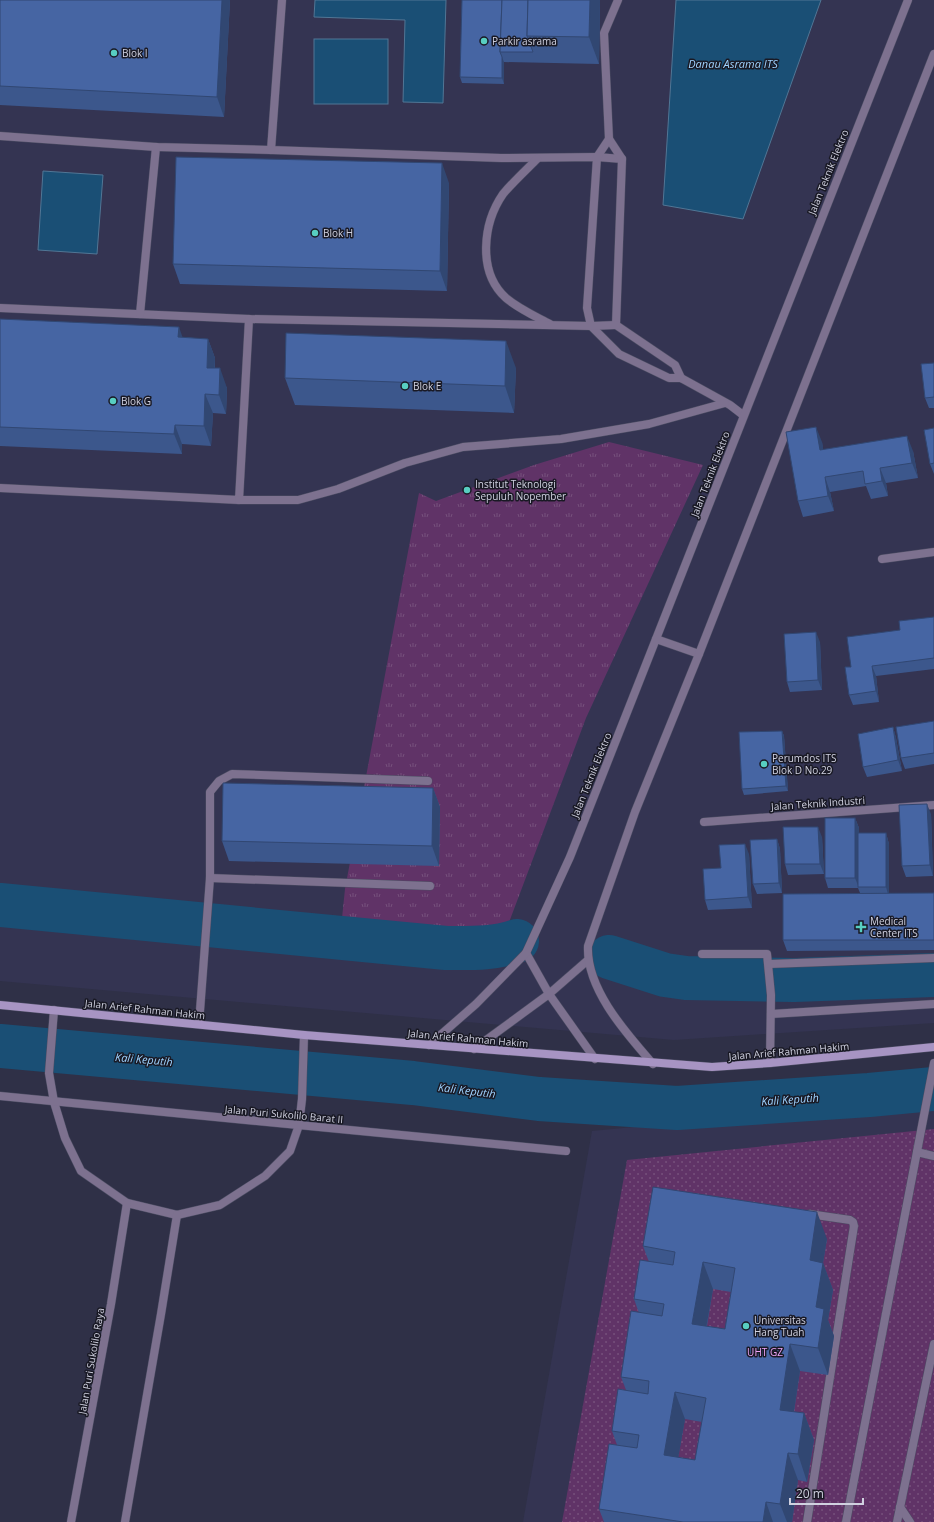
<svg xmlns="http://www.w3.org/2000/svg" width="934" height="1522" viewBox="0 0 934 1522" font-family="'Open Sans',sans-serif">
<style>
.built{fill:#343452}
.grass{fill:url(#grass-tufts)}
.park{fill:url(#park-dots)}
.water{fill:#1a4f75;stroke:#517695}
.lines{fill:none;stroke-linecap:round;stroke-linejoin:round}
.river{stroke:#1a4f75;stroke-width:44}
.lane-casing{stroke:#4c4d63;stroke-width:9}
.street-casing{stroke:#4c4d63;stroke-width:9}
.secondary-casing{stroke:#4c4d63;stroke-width:9}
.lane{stroke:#7d718f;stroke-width:8}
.street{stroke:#7d718f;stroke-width:8}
.secondary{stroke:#a794c3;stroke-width:8}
.wall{fill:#3c578c;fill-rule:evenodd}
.shaded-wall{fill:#314772}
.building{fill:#4665a3;stroke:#314772;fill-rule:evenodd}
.poi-dot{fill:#58cec1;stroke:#191924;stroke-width:1.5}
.labels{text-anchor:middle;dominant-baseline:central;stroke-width:3;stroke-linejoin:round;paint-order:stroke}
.poi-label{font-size:10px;fill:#d0d1e0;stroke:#191924;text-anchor:start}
.street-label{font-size:10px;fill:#d0d1e0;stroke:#191924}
.park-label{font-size:10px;fill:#eda5f7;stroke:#191924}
.water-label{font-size:11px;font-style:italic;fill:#9fd3ff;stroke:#191924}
</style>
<defs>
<pattern id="grass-tufts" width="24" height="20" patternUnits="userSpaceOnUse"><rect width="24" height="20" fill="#603367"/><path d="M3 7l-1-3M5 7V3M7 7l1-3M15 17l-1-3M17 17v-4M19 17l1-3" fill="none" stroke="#76507c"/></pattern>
<pattern id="park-dots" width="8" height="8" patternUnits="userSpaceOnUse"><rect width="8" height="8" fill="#603367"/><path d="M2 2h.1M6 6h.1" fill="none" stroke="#76507c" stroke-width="1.8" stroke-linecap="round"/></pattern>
</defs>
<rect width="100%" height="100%" fill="#2f3047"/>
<g class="built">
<path d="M0 0H934V1023L674 1040 0 981Z"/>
<path d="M934 1098V1522H523L592 1131Z"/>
</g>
<path class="grass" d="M609 442 703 465 586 718 502 941 341 928 345 889 419 493 436 501 534 465Z"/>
<path class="park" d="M934 1129V1522H562L627 1160Z"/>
<g class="water">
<path d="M315 0H446L443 103 403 102 405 20 314 17Z"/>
<path d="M676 0H821L743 219 663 205Z"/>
<rect x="314" y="39" width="74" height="65"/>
<path d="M43 171 103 175 97 254 38 250Z"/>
</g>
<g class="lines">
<g class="river">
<path d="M0 905 446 948C471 948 494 949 517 941"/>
<path d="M609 957 665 975 686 978 794 980 934 975"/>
<path d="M0 1046 413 1083 539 1099 677 1108 869 1095 934 1089"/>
</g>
<g class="lane-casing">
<g id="lane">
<path d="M282 0 271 150 501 158 597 157 622 159"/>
<path d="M618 0 604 33 609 139 622 159 616 325 675 365 681 378"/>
<path d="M0 136 156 147 271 150"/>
<path d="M609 139 597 157 587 308 591 326 619 354 669 378H681L730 405 743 415"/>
<path d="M537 159C526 170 513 182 503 194 483 223 477 272 506 298 519 309 535 316 550 324"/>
<path d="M0 308 249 319 591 326 616 325"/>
<path d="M140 314 156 147"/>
<path d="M0 488 239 500 249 319"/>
<path d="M239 500H298L338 489 405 463 463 447 561 439 649 424 725 403"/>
<path d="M882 559 934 552"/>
<path d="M656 639 699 654"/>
<path d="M704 822 934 805"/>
<path d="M210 878 430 886"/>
<path d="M526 953 549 994 595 1059"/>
<path d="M702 954H767L771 995 770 1063"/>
<path d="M769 964 934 958"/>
<path d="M771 1014 934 1004"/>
<path d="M199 1024 210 878V792L219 781 232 774 428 781"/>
<path d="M429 1045 476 1004 526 953 570 857 908 0"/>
<path d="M474 1049 549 994 588 960"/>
<path d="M653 1064C626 1033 586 989 588 946L635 812 699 654 934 54"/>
<path d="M917 1152 934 1156"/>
<path d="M900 1507 910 1522"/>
<path d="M807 1522 854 1226 853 1222 850 1220 809 1214"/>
<path d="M846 1522 934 1063"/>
<path d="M897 1522 934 1344"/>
</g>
</g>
<g class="street-casing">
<g id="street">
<path d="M54 1010 49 1073 54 1102 65 1138 81 1171 127 1203 177 1215 220 1205 265 1176 290 1151 299 1125 302 1099 304 1035"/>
<path d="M0 1096 566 1151"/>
<path d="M71 1522 111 1304 127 1203"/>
<path d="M125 1522 161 1314 177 1215"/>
</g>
</g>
<g class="secondary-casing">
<path id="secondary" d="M0 1005 304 1035 712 1067 770 1063 934 1047"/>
</g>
<use href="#lane" class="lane"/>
<use href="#street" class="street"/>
<use href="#secondary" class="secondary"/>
</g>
<g class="wall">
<path d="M0 0H230L224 117 0 105Z"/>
<path d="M462 0H600L599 64 504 62V84L462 83 460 77Z"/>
<path d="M449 183 447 291 180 284 173 264Z"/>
<path d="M0 319 182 337 208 339 215 358V368L227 388 226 414 213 413 211 446 182 444V454L0 446Z"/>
<path d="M934 363V408H929L925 398Z"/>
<path d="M516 368 514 413 295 405 285 378Z"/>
<path d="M934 428V474L930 464Z"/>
<path d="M822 442 823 450 913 451 918 478 886 483 888 496 871 499 866 486 830 492 834 511 803 517 798 501Z"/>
<path d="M934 617V669L876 676 879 702 853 705 849 695 851 667 900 630Z"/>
<path d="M820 642 822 690 790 692 787 682Z"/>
<path d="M934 721V764L905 769 901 758Z"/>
<path d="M893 727 896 738 902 771 867 777 863 767Z"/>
<path d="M782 731 784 736 788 791 744 795 742 789Z"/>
<path d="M433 788 440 807 439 866 229 861 222 841Z"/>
<path d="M931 814 933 876 906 877 902 866Z"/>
<path d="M855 818 859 828V833H886L889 844V893H934V950L787 951 783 940 860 893 858 888H828L825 878Z"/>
<path d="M822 837 824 874 788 875 785 864Z"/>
<path d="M777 839 780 849 782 893 757 894 753 884Z"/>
<path d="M749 854 752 908 708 910 705 900 721 868Z"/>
<path d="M827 1239 823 1263 833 1290 828 1320 834 1336 828 1375 800 1371 794 1412 804 1413 814 1440 807 1482 798 1480 792 1522H604L599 1509 617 1445 612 1431 626 1390 621 1377 639 1313 634 1299 649 1262 643 1246ZM713 1289 731 1292 725 1329 707 1326ZM685 1419 702 1422 695 1460 678 1458Z"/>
</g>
<g class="shaded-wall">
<path d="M222 0H230L224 117 217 97Z"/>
<path d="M590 0H600L599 64 589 37Z"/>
<path d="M502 57 504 62V84L502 78Z"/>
<path d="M442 163 449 183 447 291 440 271Z"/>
<path d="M179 327 186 347 178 337Z"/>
<path d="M208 339 215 358 214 387 207 368Z"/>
<path d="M506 341 516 368 514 413 505 386Z"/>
<path d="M220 368 227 388 226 414 219 395Z"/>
<path d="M205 394 213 413 211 446 204 426Z"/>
<path d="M175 425 182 444V454L174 434Z"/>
<path d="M816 427 822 442 826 465 820 450Z"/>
<path d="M907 436 913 451 918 478 912 463Z"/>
<path d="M880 468 886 483 888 496 882 481Z"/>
<path d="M825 477 830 492 834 511 828 496Z"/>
<path d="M816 632 820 642 822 690 818 680Z"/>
<path d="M872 666 876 676 879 702 876 691Z"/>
<path d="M893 727 896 738 902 771 898 760Z"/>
<path d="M782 731 784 736 788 791 786 786Z"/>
<path d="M433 788 440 807 439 866 432 846Z"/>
<path d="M927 804 931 814 933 876 930 865Z"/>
<path d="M855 818 859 828V888L855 878Z"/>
<path d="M818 827 822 837 824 874 820 864Z"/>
<path d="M886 833 889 844V898L886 887Z"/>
<path d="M777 839 780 849 782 893 779 883Z"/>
<path d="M745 844 749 854 752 908 748 897Z"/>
<path d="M817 1212 827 1239 823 1263 833 1290 828 1320 834 1336 828 1375 818 1348 816 1307 810 1260Z"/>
<path d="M703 1262 713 1289 702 1351 692 1324Z"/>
<path d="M790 1344 800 1371 790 1437 780 1410Z"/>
<path d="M675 1392 685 1419 674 1482 664 1455Z"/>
<path d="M804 1413 814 1440 807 1482 798 1454Z"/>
<path d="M788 1453 798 1480 792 1522H787L780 1504Z"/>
<path d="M766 1502 773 1522H763Z"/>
</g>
<g class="building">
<path d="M0 0H222L217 97 0 86Z"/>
<path d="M462 0H502L500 52 502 57V78L460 77Z"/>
<path d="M502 0H528L527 36 533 52H500Z"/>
<path d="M528 0H590L589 37 527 36Z"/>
<path d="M176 157 442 163 440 271 173 264Z"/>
<path d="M0 319 179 327 178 337 208 339 207 368H220L219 395 205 394 204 426 175 425 174 434 0 427Z"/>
<path d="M286 333 506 341 505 386 285 378Z"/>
<path d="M934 363V397L925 398 921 364Z"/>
<path d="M816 427 820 450 907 436 912 463 880 468 882 481 865 484 863 471 825 477 828 496 798 501 786 432Z"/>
<path d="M934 428V463L930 464 924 430Z"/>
<path d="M934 617V658L872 666 876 691 849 695 845 667H851L847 637 900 630 899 621Z"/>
<path d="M816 632 818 680 787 682 784 634Z"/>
<path d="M934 721V753L901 758 896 727Z"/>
<path d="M893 727 898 760 863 767 858 734Z"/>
<path d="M782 731 786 786 742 789 739 732Z"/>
<path d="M223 783 433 788 432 846 222 841Z"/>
<path d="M927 804 930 865 902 866 899 805Z"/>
<rect x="825" y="818" width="30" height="60"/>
<path d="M783 827H818L820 864H785Z"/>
<rect x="858" y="833" width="28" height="54"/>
<path d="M777 839 779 883 753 884 750 840Z"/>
<path d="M745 844 748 897 705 900 703 869 721 868 719 845Z"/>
<path d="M934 893V940H783V894Z"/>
<path d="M653 1187 817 1212 810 1260 823 1263 816 1307 824 1309 818 1348 790 1344 780 1410 804 1413 798 1454 788 1453 780 1504 766 1502 763 1522H683L599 1509 609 1444 637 1448 639 1435 612 1431 618 1389 648 1394 649 1381 621 1377 631 1311 662 1316 664 1304 634 1299 640 1260 673 1265 675 1252 643 1246ZM703 1262 735 1268 725 1329 692 1324ZM675 1392 706 1398 695 1460 664 1455Z"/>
</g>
<g class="poi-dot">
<circle cx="484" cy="41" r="4"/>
<circle cx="114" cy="53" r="4"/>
<circle cx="315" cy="233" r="4"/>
<circle cx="405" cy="386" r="4"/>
<circle cx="113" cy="401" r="4"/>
<circle cx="467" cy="490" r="4"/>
<circle cx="764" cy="764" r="4"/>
<path d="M859 921h4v4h4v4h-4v4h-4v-4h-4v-4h4z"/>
<circle cx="746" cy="1326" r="4"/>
</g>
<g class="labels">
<g class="poi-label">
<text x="492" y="41">Parkir asrama</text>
<text x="122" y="53">Blok I</text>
<text x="323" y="233">Blok H</text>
<text x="413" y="386">Blok E</text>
<text x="121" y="401">Blok G</text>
<text x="475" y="484">Institut Teknologi<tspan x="475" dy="12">Sepuluh Nopember</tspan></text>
<text x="772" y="758">Perumdos ITS<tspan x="772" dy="12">Blok D No.29</tspan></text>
<text x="870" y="921">Medical<tspan x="870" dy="12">Center ITS</tspan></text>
<text x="754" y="1320">Universitas<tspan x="754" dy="12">Hang Tuah</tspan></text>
</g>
<g class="street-label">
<text transform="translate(828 172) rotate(-68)">Jalan Teknik Elektro</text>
<text transform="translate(710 474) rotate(-69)">Jalan Teknik Elektro</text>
<text transform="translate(591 775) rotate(-68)">Jalan Teknik Elektro</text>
<text transform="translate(818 803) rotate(-4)">Jalan Teknik Industri</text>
<text transform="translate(145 1009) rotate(6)">Jalan Arief Rahman Hakim</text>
<text transform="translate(468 1038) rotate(5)">Jalan Arief Rahman Hakim</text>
<text transform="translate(789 1051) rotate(-5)">Jalan Arief Rahman Hakim</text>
<text transform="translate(284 1114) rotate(5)">Jalan Puri Sukolilo Barat II</text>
<text transform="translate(91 1361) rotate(-80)">Jalan Puri Sukolilo Raya</text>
</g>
<g class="park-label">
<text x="765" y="1352">UHT GZ</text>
</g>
<g class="water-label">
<text x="733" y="63">Danau Asrama ITS</text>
<text transform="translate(144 1059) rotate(5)">Kali Keputih</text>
<text transform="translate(467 1090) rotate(7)">Kali Keputih</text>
<text transform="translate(790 1099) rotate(-4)">Kali Keputih</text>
</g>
</g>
<path d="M790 1498v6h73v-6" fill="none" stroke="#d0d1e0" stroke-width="2"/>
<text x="796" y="1498" font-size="12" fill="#d0d1e0" stroke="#191924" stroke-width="3" paint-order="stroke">20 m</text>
</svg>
